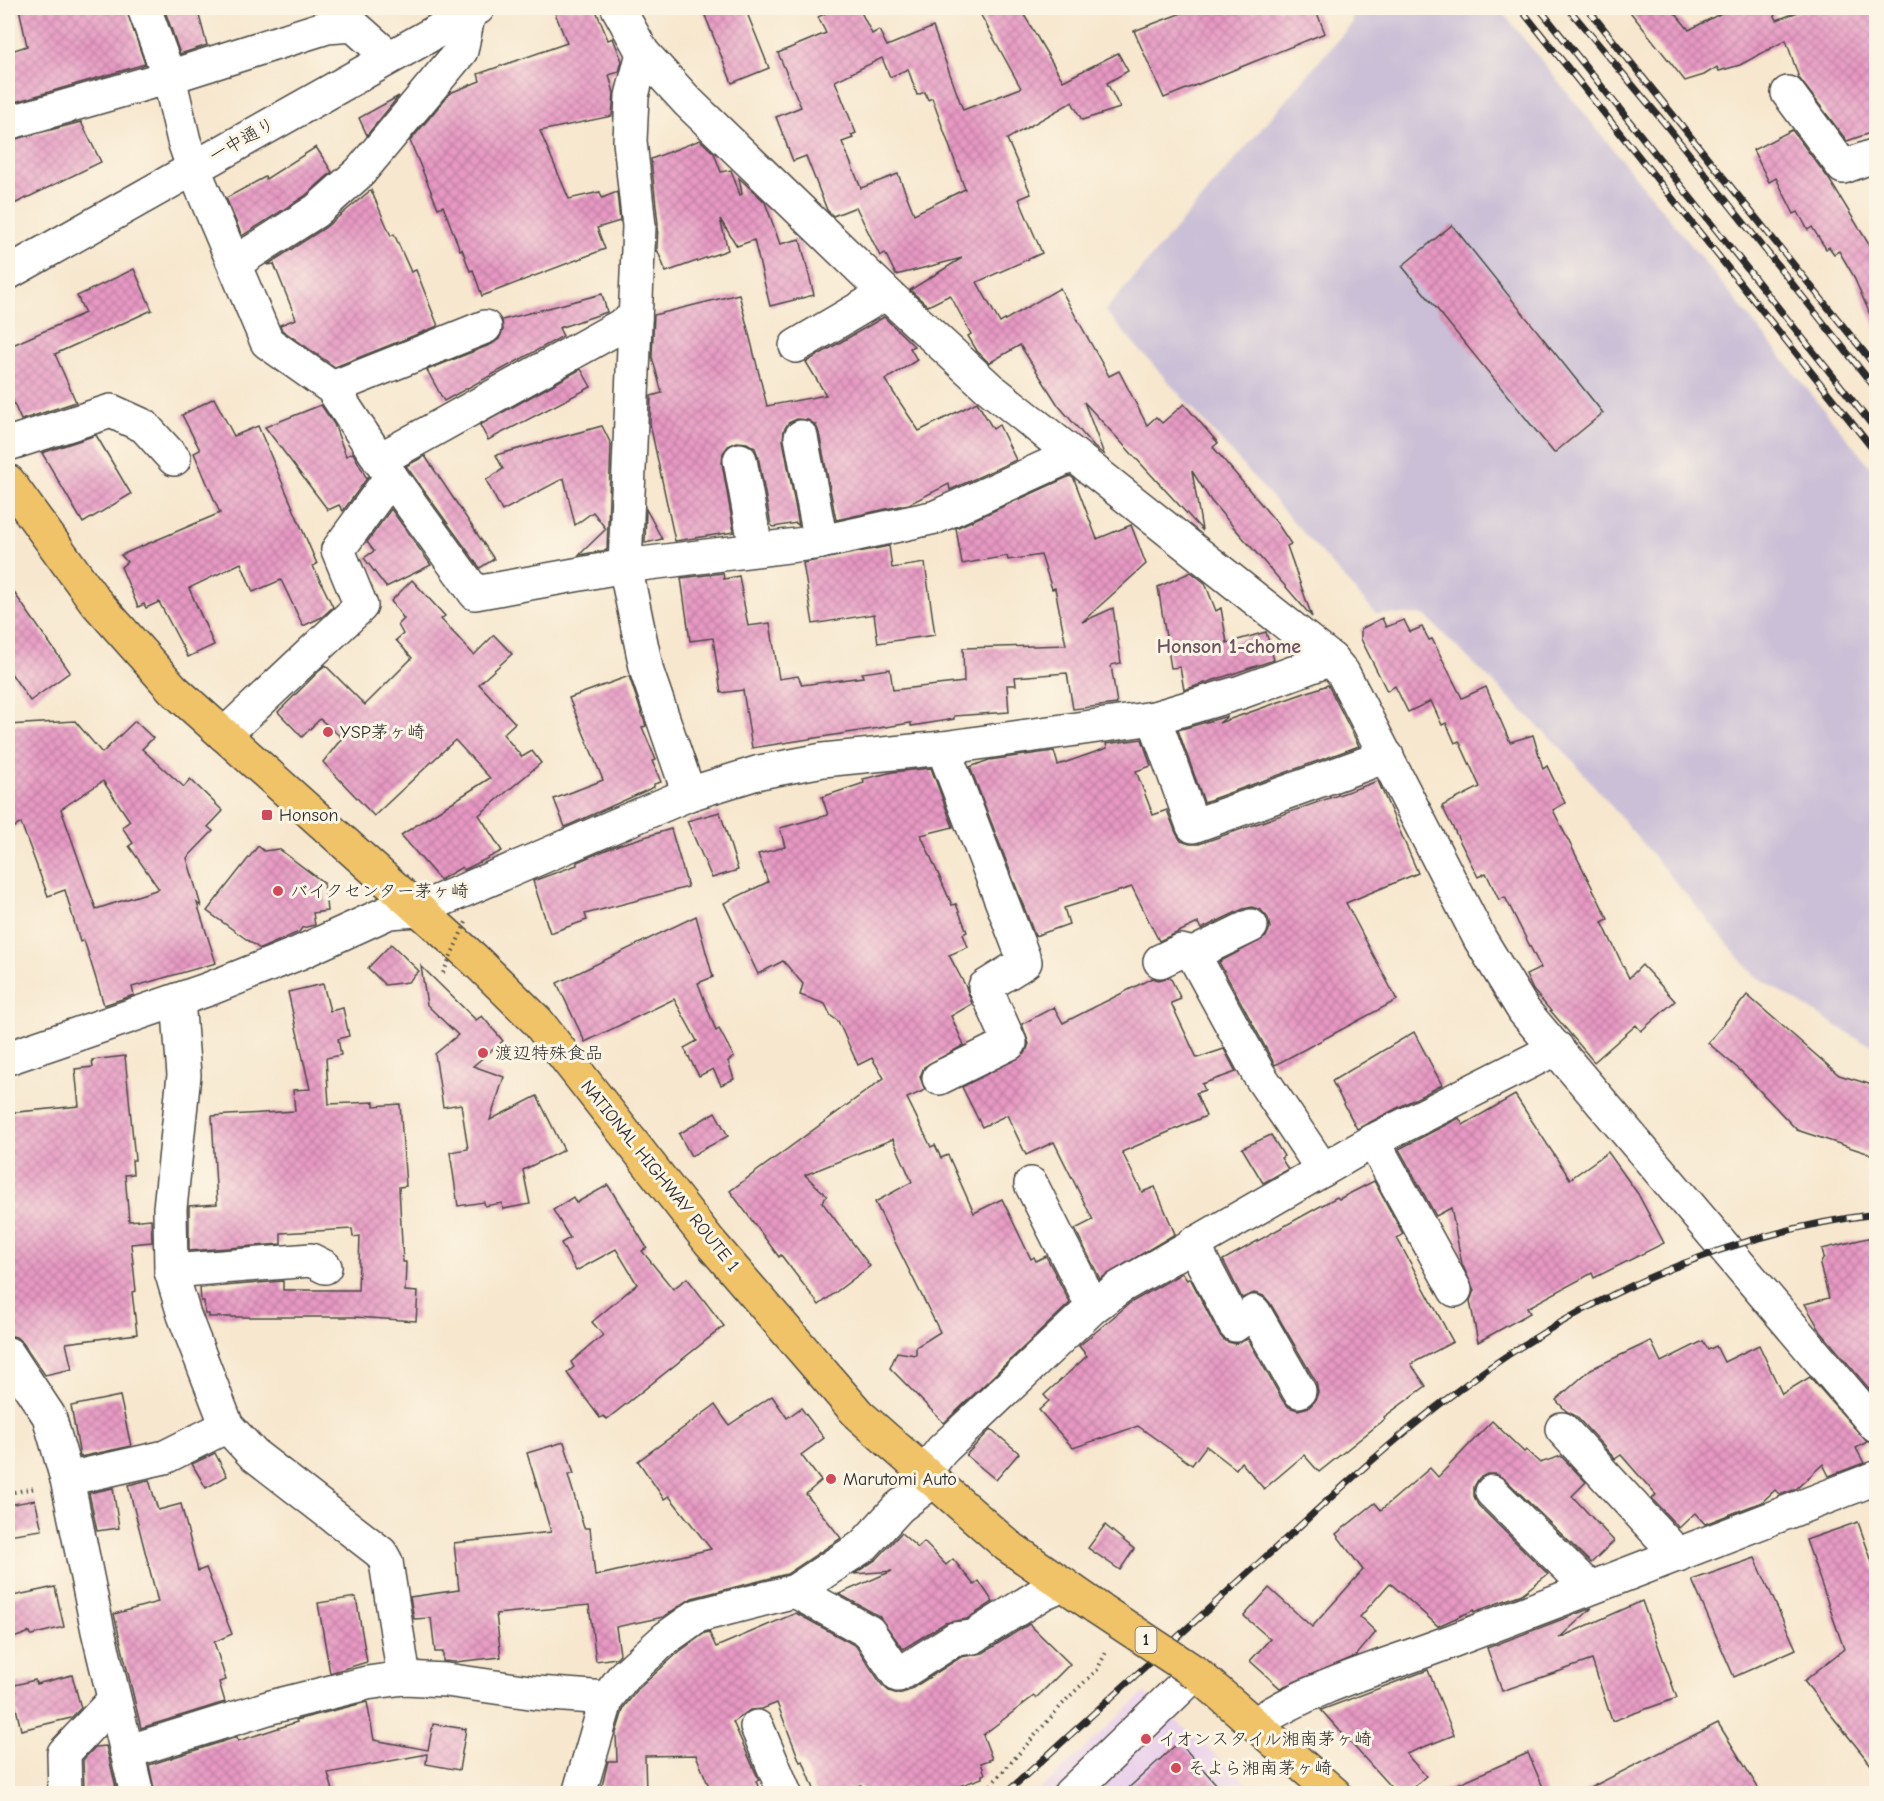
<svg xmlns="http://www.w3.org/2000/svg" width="1884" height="1801" viewBox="0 0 1884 1801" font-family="'Comic Neue','Klee One',sans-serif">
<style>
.built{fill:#ead1ec}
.railway{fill:#cabfd6}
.building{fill:url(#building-cross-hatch);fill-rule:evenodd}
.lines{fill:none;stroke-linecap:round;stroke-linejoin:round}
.minor-casing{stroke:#4a4743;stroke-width:36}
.highway-casing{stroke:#4a4743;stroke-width:36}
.path{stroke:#4a4743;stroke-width:4;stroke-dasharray:1.5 4.5;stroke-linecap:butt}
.minor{stroke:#fff;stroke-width:33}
.highway{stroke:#f0c369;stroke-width:33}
.rail-casing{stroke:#2b2b2b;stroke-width:7}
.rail{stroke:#fcf5e5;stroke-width:4.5;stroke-dasharray:14;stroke-linecap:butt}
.highway-bridge-casing{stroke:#4a4743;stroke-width:36;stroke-linecap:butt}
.path-bridge{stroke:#4a4743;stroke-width:4;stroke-dasharray:1.5 4.5;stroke-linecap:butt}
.highway-bridge{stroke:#f0c369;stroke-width:33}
.poi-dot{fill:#d1495b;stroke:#fcf5e5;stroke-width:2}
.labels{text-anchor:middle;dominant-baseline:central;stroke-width:6;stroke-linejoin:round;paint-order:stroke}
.shield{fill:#fcf5e5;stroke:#6a6863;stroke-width:1.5}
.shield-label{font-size:16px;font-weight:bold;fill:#2b2b2b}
.street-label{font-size:18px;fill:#2b2b2b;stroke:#fcf5e5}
.poi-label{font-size:18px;fill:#2b2b2b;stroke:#fcf5e5;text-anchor:start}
.neighbourhood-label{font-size:20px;font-weight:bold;fill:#6d5261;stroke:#fcf5e5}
</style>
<defs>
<pattern id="building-cross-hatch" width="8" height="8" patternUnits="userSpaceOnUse" patternTransform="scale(1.5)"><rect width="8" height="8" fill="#e899c4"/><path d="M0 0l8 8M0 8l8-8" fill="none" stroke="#bc7d9f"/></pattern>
</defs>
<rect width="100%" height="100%" fill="#fcf5e5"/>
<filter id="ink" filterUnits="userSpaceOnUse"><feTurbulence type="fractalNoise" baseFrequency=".0167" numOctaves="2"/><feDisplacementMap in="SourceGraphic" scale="12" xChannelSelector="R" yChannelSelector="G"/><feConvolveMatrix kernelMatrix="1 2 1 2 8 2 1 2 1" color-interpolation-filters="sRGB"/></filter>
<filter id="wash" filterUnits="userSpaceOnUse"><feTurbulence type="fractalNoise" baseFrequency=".008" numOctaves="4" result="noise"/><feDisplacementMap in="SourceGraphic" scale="24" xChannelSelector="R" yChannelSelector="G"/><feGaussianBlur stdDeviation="1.35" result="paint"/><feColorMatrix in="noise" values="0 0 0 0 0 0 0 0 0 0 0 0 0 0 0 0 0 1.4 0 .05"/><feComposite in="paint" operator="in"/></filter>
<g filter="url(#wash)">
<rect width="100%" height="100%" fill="#f7e7ce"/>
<path class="built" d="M1144 1693 1259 1793 1036 1794Z"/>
<path class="railway" d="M1348 8H1499L1876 474V1046L1861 1041 1754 975 1569 756 1424 615 1376 614 1105 311 1353 22Z"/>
<g id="blocks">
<g class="building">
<path d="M19 8H126L145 64 8 104V52L27 46Z"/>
<path d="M164 8H197L207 45 180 54Z"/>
<path d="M553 8H595L608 40 613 38 622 61 619 72 609 75 614 93 612 116 540 131 569 199 600 192 602 198 617 192 620 221 597 228 605 249 482 296 473 270 470 271 462 249 460 250 443 206 438 208 410 141 450 93 480 81 478 74 567 43Z"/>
<path d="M702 8H745L769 68 732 83Z"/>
<path d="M836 8H859L872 34 879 30 887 46 933 27 963 110 1021 88 977 8H1020L1063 81 1118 53 1128 71 1107 83 1120 108 1082 120 1072 102 1007 139 1031 194 1019 199 1042 253 977 282 1000 323 1060 288 1109 376 1119 371 1147 425 1156 417 1162 423 1184 404 1218 443 1213 447 1277 523 1291 544 1287 546 1312 617 1211 501 1192 471 1202 530 1084 402 1104 454 1094 447 1058 405 1020 345 989 363 977 351 968 336 971 334 950 295 928 306 910 290 962 258 896 275 885 253 880 256 856 207 833 216 827 210 806 156 793 161 776 117 801 107 778 53 826 33 818 17ZM882 58 890 77 908 69 917 95 925 92 928 100 932 98 965 189 914 214 898 174 861 188 842 142 853 138 851 135 856 133 835 81Z"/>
<path d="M1195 8H1315L1325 33 1164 98 1134 31Z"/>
<path d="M1627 8H1671L1689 30 1731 8H1771L1777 20 1808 8H1876V131L1847 141 1799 78 1786 40 1740 65 1719 71 1717 67 1704 75 1685 81Z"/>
<path d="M399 96 367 135 359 118Z"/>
<path d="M81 122 101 162 8 207V141Z"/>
<path d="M1792 130 1829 179 1876 256V328L1853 275 1839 251 1834 254 1829 247 1826 249 1812 227 1808 230 1798 212 1794 214 1776 178 1769 182 1753 150Z"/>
<path d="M700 140 714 153 721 172 731 170 740 195 742 194 739 178 765 202 780 244 800 239 814 295 770 306 754 240 737 246 720 219 728 250 666 272 657 249 658 224 651 159Z"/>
<path d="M316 147 332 172 305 196 242 236 226 198 265 177 266 179Z"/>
<path d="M371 190 391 236 394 234 411 272 416 270 438 326 335 367 282 330 280 325 296 319 274 264 267 265 326 227Z"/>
<path d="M1452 225 1603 413 1554 453 1402 266Z"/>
<path d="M134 269 152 310 55 354 76 402 21 420 8 390V347L85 313 77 296Z"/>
<path d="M602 294 607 312 559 328 563 336 444 401 427 370 492 344 499 339 503 330 502 320Z"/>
<path d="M739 294 767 406 826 395 806 362 884 317 914 346 910 348 917 360 885 380 919 431 977 402 993 429 999 425 1016 460 950 490 949 484 909 504 836 520 819 433 816 425 808 420 797 419 788 423 784 430 783 440 799 526 796 523 774 527 771 525 758 456 755 448 747 443 737 442 728 446 723 453 722 463 734 532 675 541 650 424 651 396 662 393 652 357 654 315Z"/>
<path d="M581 369 591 387 488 440 480 425Z"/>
<path d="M214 398 234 436 258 426 317 564 313 566 333 607 322 617 303 626 281 580 253 592 241 563 189 588 214 645 188 657 159 602 146 608 144 604 138 607 121 567 127 562 121 555 220 513 194 453 200 450 182 415Z"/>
<path d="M321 405 334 424 346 456 353 453 366 477H368L343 511 339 505 328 510 265 427Z"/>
<path d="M602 426 611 444 607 550 579 555 606 529 593 512 575 525 564 478 502 511 486 480 503 469 496 455Z"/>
<path d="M96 435 131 494 83 523 42 453Z"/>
<path d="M425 456 494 559 480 568 406 466Z"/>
<path d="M1070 476 1074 479 1097 539 1131 525 1146 564 1082 622 1113 608 1121 663 1111 665 1117 704 1073 709 1067 673 1015 677 1016 685H1007L1009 712 954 716V719L911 726V723L752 748 743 690 721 693 713 638 690 641 681 578 723 573 724 579 739 576 748 626 770 623 779 679 798 676 802 685 863 677 862 673 890 669 893 690 964 682 963 648 1066 645 1055 588 1052 589 1041 555 1008 560 1007 556 962 564 956 528Z"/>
<path d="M391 509 431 565 386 587 364 558 374 551 367 542Z"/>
<path d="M646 509 662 539 645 543Z"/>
<path d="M889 546 892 568 925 563 935 635 878 643 874 614 813 624 803 563Z"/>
<path d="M1191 572 1205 583 1216 611 1221 608 1227 643 1266 632 1274 660 1184 690 1180 667 1171 668 1158 587Z"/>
<path d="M412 580 445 616 441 619 474 655 494 635 512 654 479 684 515 723 503 734 522 757 532 751 541 763 479 815 502 851 464 870 462 867 440 880 401 835 490 778 455 740 374 816 323 762 342 738 320 719 302 737 278 712 325 665 365 705 412 658 396 640 403 634 398 625 404 619 391 601Z"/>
<path d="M8 584 70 672 30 701 8 669Z"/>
<path d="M1382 618 1386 627 1404 620 1410 632 1422 627 1429 640 1432 639 1462 698 1486 687 1510 742 1533 735 1543 769 1547 766 1565 803 1553 810 1608 919 1602 922 1629 978 1642 965 1675 1001 1641 1031 1636 1025 1594 1062 1533 990 1526 975 1541 968 1505 897 1499 900 1486 873 1478 877 1442 806 1480 787 1459 741 1455 743 1446 723 1442 725 1431 701 1408 712 1395 686 1387 691 1361 639V629Z"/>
<path d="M629 676 646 726 642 727 656 760 652 761 661 782 654 784V787L565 827 554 799 603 780 569 698Z"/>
<path d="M1328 685 1359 746 1204 802 1178 730 1228 716 1219 723Z"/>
<path d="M75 721 102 753 135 721 153 738 142 749 184 787 190 779 223 811 208 827 213 831 187 858 201 906 197 903 216 963 132 987 134 995 104 1005 84 940 80 942 65 890 48 896 21 823 8 831V725ZM103 781 130 821 122 827 133 843 129 846 159 889 96 909 61 809Z"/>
<path d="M1142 739 1151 766 1136 771 1153 815 1167 810 1176 833 1181 841 1190 844H1199L1378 781 1418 873 1346 903 1397 1000 1275 1065 1219 962 1266 937 1270 928 1268 918 1261 910 1252 907 1243 909 1201 929 1198 923 1159 941 1132 887 1064 908 1069 924 1035 936 970 767 989 760 1054 751 1058 765 1107 748 1106 744Z"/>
<path d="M931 768 953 827 921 835 952 905 956 904 967 932 963 934 968 947 949 955 966 987 972 1004 951 1016 964 1045 924 1067 920 1077 925 1090 907 1098 931 1147 935 1145 941 1158 948 1155 974 1213 1002 1199 1031 1259 1034 1257 1036 1261 1046 1256 1070 1303 944 1423 890 1368 897 1352 916 1355V1347L940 1332 875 1202 912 1182 893 1139 805 1175 827 1196 822 1202 870 1266 819 1305 781 1255 779 1257 730 1191 884 1078 872 1058 858 1065 838 1021 831 1016 825 1004 800 995 803 984 783 961 758 974 724 903 768 882 758 854 785 847 780 828 828 815 822 797 864 783 863 779 893 772Z"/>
<path d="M720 812 738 870 712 878 687 821Z"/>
<path d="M671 829 688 887 585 914 587 920 550 933 533 881 577 865V862L618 845Z"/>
<path d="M258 846 264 851 279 849 324 883 327 911 313 913 315 925 302 928 299 932 260 949 207 911Z"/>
<path d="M696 916 713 977 698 983 716 1031 719 1029 734 1057 728 1061 734 1079 721 1085 713 1069 699 1076 684 1048 697 1041 674 999 585 1042 557 983Z"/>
<path d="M391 944 419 971 408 982 385 985 368 968Z"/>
<path d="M421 966 476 1020 482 1016 503 1041 473 1066 504 1077 490 1120 537 1096 564 1150 523 1170 530 1204 503 1209 502 1203 485 1206 484 1202 458 1206 450 1152 468 1149 461 1104 443 1107 435 1054 458 1035 427 1005Z"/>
<path d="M1170 977 1181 999 1171 1003 1197 1058 1224 1049 1236 1072 1202 1084 1205 1090 1196 1093 1206 1116 1122 1152 1142 1192 1155 1187 1175 1234 1100 1279 1075 1229 1093 1220 1054 1142 1026 1155 1007 1115 982 1127 962 1087 1025 1054 1029 1044 1022 1024 1054 1007 1063 1023 1152 978 1159 980Z"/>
<path d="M323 984 330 1011 343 1008 349 1036 338 1039 341 1055 326 1058 329 1104 374 1102V1106L400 1104 406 1186 399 1187 403 1262H406L405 1291 418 1292 416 1321 354 1317H209V1314H205L204 1301H201L200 1288 283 1281V1290H358L360 1236 353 1237 352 1229 281 1233V1244L189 1251V1206L217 1204 212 1116 295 1111 293 1090 310 1089 288 992Z"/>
<path d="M1747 995 1839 1075 1876 1086V1156L1797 1130 1741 1071 1708 1043Z"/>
<path d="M1414 1032 1442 1085 1357 1129 1332 1081Z"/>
<path d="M125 1056 135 1160H132L133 1174 125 1175 129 1221 151 1219 152 1242 131 1244 136 1291 132 1292 137 1334 66 1343 72 1369 45 1375 23 1343 16 1337 8 1335V1288L12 1287 8 1241V1113L79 1106 75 1069 93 1067 92 1060Z"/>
<path d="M1515 1095 1570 1179 1608 1152 1638 1194 1664 1243 1594 1278 1592 1273 1527 1308 1530 1313 1478 1342 1470 1301 1474 1290 1462 1264 1451 1208 1436 1216 1399 1149 1459 1118 1463 1125Z"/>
<path d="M715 1112 728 1136 691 1156 679 1134Z"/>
<path d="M1271 1135 1284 1156 1281 1158 1288 1169 1263 1183 1242 1148Z"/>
<path d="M1374 1181 1403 1234 1397 1238 1453 1342 1411 1364 1426 1386 1384 1417 1385 1419 1319 1472 1304 1455 1264 1489 1241 1462 1236 1469 1206 1446 1192 1465 1138 1426 1073 1448 1039 1410 1049 1401 1044 1395 1087 1356 1079 1346 1130 1303 1182 1273 1187 1280 1190 1278 1219 1334 1225 1341 1235 1344 1248 1339 1283 1401 1289 1407 1298 1410 1309 1407 1315 1401 1318 1392 1316 1382 1270 1303 1264 1296 1254 1293 1242 1298 1223 1260 1337 1197 1339 1199Z"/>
<path d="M608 1185 647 1248 642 1251 673 1289 687 1278 724 1326 607 1419 603 1416 600 1418 567 1373 574 1367 571 1362 603 1335 592 1322 637 1284 616 1249 576 1271 561 1243 570 1238 553 1210 573 1197 576 1203Z"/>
<path d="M1876 1236V1388L1871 1391 1821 1332 1805 1304 1829 1298 1820 1265 1824 1257 1822 1249Z"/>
<path d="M1651 1341 1661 1362 1703 1341 1708 1350 1716 1346 1724 1362 1759 1345 1782 1394 1810 1377 1867 1442 1856 1448 1864 1463 1829 1476 1823 1464 1796 1489 1780 1495 1775 1490 1762 1502 1705 1524 1695 1513 1679 1528 1652 1499 1656 1495 1621 1455 1615 1459 1576 1416 1566 1411 1556 1400 1591 1369Z"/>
<path d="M120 1396 131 1446 80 1457 71 1406Z"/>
<path d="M772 1396 787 1418 801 1408 824 1438 801 1455 821 1481 806 1494 841 1538 787 1574 692 1598 663 1617 616 1627 620 1654 616 1658 596 1661 589 1605 496 1614 501 1657 455 1662 443 1661V1652H435L431 1618 414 1619 410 1597 459 1590 454 1543 551 1532 527 1453 564 1442 574 1474 568 1475 584 1528H590L595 1576 711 1549 669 1496 664 1499 638 1461 715 1405 729 1425Z"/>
<path d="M1492 1421 1524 1452 1526 1450 1540 1463 1561 1456 1586 1482 1572 1496 1614 1541 1591 1563 1505 1479 1496 1474H1487L1479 1478 1474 1487V1496L1478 1505 1548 1574 1522 1594 1474 1612V1610L1438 1626 1390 1583 1360 1617 1376 1632 1356 1656 1280 1688 1250 1661 1270 1639 1244 1616 1269 1588 1312 1627 1363 1570 1336 1534 1375 1503 1381 1510 1430 1468 1438 1477Z"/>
<path d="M991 1429 1019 1453 996 1480 966 1455Z"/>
<path d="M215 1453 227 1476 206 1488 192 1464Z"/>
<path d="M149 1480 158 1510 181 1504 198 1571 206 1568 232 1634 214 1642 226 1680 219 1682 225 1702 141 1728 114 1614 158 1602 128 1485Z"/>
<path d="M113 1488 119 1528 97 1531 89 1493Z"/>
<path d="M35 1500 42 1530 8 1535V1505Z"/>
<path d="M1858 1522 1876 1573V1771L1804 1681 1844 1649 1806 1540Z"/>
<path d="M1105 1525 1134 1549 1120 1570 1088 1548Z"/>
<path d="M901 1533 918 1548 924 1542 946 1565 953 1559 974 1585 979 1581 993 1602 967 1619 945 1623 903 1649 879 1616 839 1594 892 1571 854 1574 877 1559Z"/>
<path d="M1755 1558 1796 1649 1734 1677 1692 1580Z"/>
<path d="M55 1587 64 1627 31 1635 30 1632 8 1640V1597Z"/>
<path d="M356 1597 367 1662 330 1673 318 1603Z"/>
<path d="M1642 1601 1677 1698 1612 1721 1592 1660 1502 1691 1487 1648 1592 1608 1559 1638Z"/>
<path d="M796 1613 856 1646 882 1685 889 1691 898 1694 908 1691 961 1657 983 1653 1029 1624 1070 1664 1036 1698 1034 1696 983 1735 992 1759 981 1763 985 1774 982 1775V1778L951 1789 952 1794H863L861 1785 840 1794H816L803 1761 800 1762 777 1703 762 1709 750 1710 733 1722 759 1780 756 1781 761 1794H712L696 1755 645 1756 646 1794H600L608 1761H617L616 1733 624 1707 638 1689 680 1651 705 1633 709 1632 716 1647Z"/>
<path d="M1428 1670 1454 1735 1406 1754 1426 1776 1406 1794H1397L1321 1710Z"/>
<path d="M72 1675 81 1708 71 1718 21 1730 11 1686 35 1680 36 1684Z"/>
<path d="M367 1702 374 1740 428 1750 433 1724 466 1729 459 1770 426 1764 427 1754 328 1773 334 1794H155L149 1765 237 1737 238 1741 297 1722 296 1720Z"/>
<path d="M1718 1723 1762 1794H1578Z"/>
<path d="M1179 1742 1225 1794H1122Z"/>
<path d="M106 1746 116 1787 84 1790 83 1760 95 1747Z"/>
<path d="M1528 1753 1546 1794H1435Z"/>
</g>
</g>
</g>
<g filter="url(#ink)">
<use href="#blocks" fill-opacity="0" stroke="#4a4743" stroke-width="1.5"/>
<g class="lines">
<g class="minor-casing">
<g id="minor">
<path d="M144 8 169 77 184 141 193 167 267 342 332 388 391 477 475 593 625 566 821 542 936 517 1072 455"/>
<path d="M618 8 643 53 688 102 886 293 988 387 1331 659 1343 673 1480 939 1524 1011 1876 1426"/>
<path d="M643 53 632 96 630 141 639 226 625 566 647 672 689 794"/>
<path d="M1788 93 1843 167 1876 155"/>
<path d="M8 123 169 77 327 27 353 25 389 57"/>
<path d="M235 263 316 211 360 172 461 51 469 12"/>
<path d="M8 273 478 8"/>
<path d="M796 346 886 293"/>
<path d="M332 388 485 327"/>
<path d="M801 437 821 542"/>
<path d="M8 444 111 411 144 426 174 459"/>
<path d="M379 460 635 318"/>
<path d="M740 460 756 549"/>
<path d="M1154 718 1193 826 1387 756"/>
<path d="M224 735 361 606 338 550 391 477"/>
<path d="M1193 954 1258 1073 1323 1170"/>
<path d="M1160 961 1181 951 1193 954 1251 926"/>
<path d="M8 1058 209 989 299 953 389 912 418 910 689 794 760 772 823 760 943 748 1154 718 1241 692 1331 659"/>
<path d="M939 1078 1010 1043 985 987 1025 962 943 748"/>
<path d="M1373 1141 1455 1290"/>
<path d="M1031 1184 1093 1307"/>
<path d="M1193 1244 1235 1325 1254 1312 1299 1391"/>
<path d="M325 1267 311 1260 171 1271 184 1315 227 1426 253 1454 381 1553 386 1562 404 1678"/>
<path d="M171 1271 170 1208 184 1075 178 1000"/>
<path d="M8 1354 49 1416 67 1479 98 1631 137 1794"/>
<path d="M1562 1429 1678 1555"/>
<path d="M924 1473 942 1450 1093 1307 1120 1287 1373 1141 1557 1048"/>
<path d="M67 1479 165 1457 227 1426"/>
<path d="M1492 1492 1589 1588"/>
<path d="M795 1591 869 1632 898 1675 955 1639 973 1637 1043 1593 1063 1584"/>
<path d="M1256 1723C1318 1683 1388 1666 1457 1639 1597 1586 1737 1532 1876 1478"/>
<path d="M757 1727 785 1794"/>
<path d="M127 1752 271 1707 367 1683 404 1678 446 1680 537 1693 607 1698"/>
<path d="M65 1794 64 1753 114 1700"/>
<path d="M579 1794 607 1698 624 1676 666 1638 697 1616 795 1591 863 1546 899 1507 933 1481"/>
<path d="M1070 1794 1196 1673"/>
</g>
</g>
<g class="highway-casing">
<g id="highway">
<path d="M8 481 95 601 173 689 474 959 537 1021 709 1241 859 1415 1008 1546 1096 1607"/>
<path d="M1196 1673 1335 1794"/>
</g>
</g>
<g class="path">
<path d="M8 1493 36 1488"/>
<path d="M983 1794 1068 1698 1097 1670 1106 1652"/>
</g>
<use href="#minor" class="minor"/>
<use href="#highway" class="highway"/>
<g class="rail-casing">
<g id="rail">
<path d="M1520 8 1876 453"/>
<path d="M1539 8 1876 430"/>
<path d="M1568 8 1666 125 1876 389"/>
<path d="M1587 8 1876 367"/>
<path d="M1005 1794C1090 1717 1174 1640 1259 1563 1320 1508 1379 1451 1444 1401 1570 1303 1718 1234 1876 1214"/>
</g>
</g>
<use href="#rail" class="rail"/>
<g class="highway-bridge-casing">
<path id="highway-bridge" d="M1096 1607 1196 1673"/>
</g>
<path class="path-bridge" d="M443 973 467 920"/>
<use href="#highway-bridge" class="highway-bridge"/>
</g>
</g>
<g class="poi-dot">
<circle cx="328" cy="732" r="6"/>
<rect x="261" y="809" width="12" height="12" rx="3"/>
<circle cx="278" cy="891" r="6"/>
<circle cx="483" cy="1053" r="6"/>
<circle cx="831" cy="1479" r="6"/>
<circle cx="1146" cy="1739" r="6"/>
<circle cx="1176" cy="1768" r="6"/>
</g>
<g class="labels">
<rect class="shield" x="1135.5" y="1627" width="21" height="26" rx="4.5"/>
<g class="shield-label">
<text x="1146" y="1640">1</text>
</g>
<g class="street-label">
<text transform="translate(242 140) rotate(-29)">一中通り</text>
<text transform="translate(660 1176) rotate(51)">NATIONAL HIGHWAY ROUTE 1</text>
</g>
<g class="poi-label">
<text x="340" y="732">YSP茅ヶ崎</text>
<text x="279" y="815">Honson</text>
<text x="290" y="891">バイクセンター茅ヶ崎</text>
<text x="495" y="1053">渡辺特殊食品</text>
<text x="843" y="1479">Marutomi Auto</text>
<text x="1158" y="1739">イオンスタイル湘南茅ヶ崎</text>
<text x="1188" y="1768">そよら湘南茅ヶ崎</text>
</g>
<g class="neighbourhood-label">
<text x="1229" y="646">Honson 1-chome</text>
</g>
</g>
<rect width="1884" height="1801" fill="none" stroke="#fcf5e5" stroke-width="30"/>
</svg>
